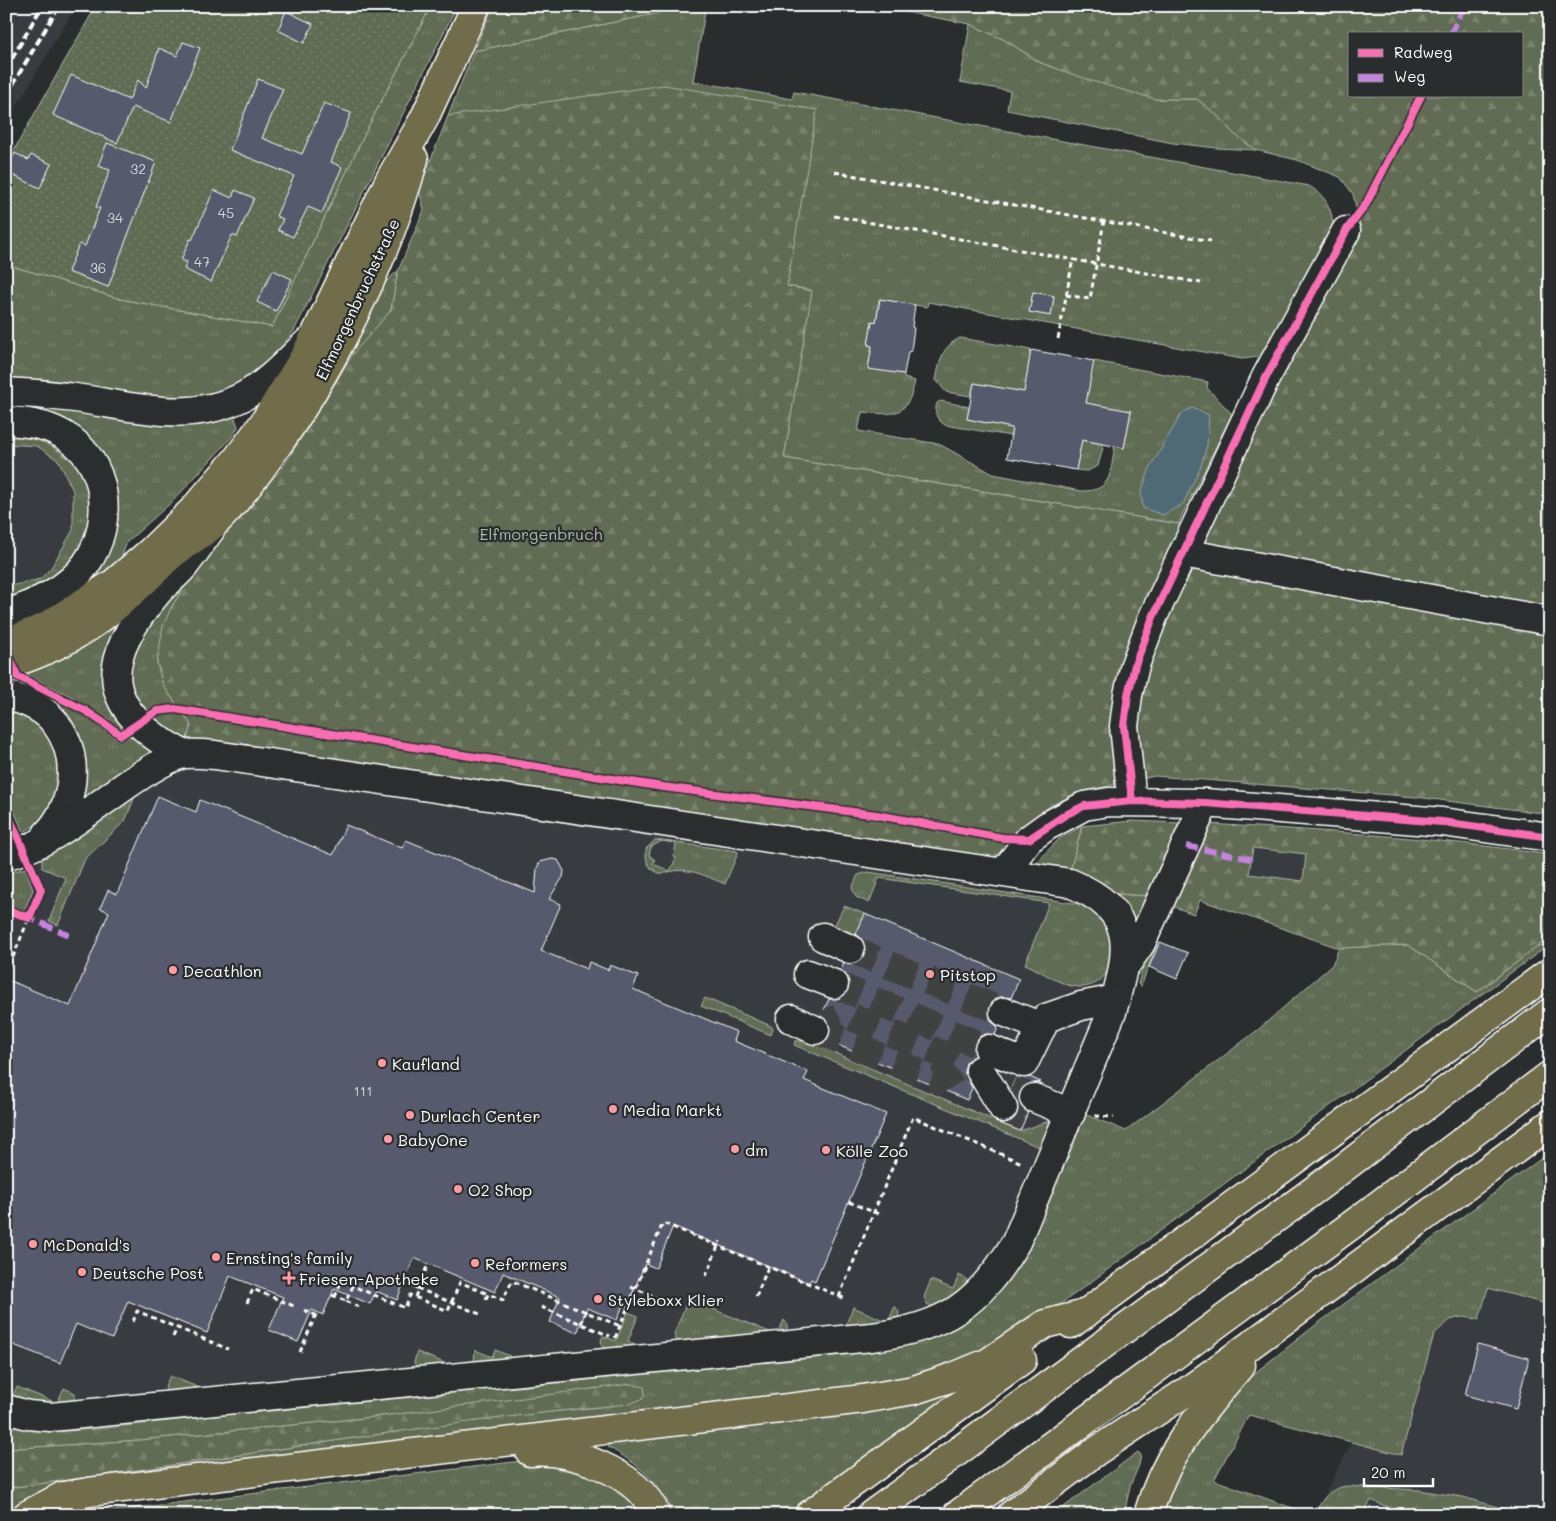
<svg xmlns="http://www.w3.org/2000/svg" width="1556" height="1521" viewBox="0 0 1556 1521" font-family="Mali,sans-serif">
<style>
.built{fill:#383a41}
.grass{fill:url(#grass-tufts);stroke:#b0b6a9;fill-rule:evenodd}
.forest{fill:url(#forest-firs);stroke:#b0b6a9;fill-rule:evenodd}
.garden{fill:url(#garden-dots);stroke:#b0b6a9}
.water{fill:#506975;stroke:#96a5ac}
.building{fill:#575a6c;stroke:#fff}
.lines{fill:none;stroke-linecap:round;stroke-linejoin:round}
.minor-tunnel{stroke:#3f4243;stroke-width:28;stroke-dasharray:28 14;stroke-linecap:butt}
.minor-casing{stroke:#fff;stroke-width:31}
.major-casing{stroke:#fff;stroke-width:31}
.highway-casing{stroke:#fff;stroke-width:31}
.path{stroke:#fff;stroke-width:3;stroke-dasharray:5 4;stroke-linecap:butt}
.minor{stroke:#2a2d2e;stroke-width:28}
.major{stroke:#716d4b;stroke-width:28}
.highway{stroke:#716d4b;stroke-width:28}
.rail{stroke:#fff;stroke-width:4;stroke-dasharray:8 4;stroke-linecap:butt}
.path-bridge{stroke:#fff;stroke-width:3;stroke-dasharray:5 4;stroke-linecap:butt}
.quiet{stroke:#c483df;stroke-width:6;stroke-dasharray:12 6;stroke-linecap:butt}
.cycleway-casing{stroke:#2a2d2e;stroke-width:11}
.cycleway{stroke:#f96db3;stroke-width:8}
.poi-dot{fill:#ff9aa2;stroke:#2a2d2e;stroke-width:2}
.labels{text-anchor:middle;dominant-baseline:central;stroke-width:4.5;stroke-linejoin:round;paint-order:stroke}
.number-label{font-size:14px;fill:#d5d6da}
.street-label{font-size:16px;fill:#fff;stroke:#2a2d2e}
.park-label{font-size:16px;fill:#b0b6a9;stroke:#2a2d2e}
.poi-label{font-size:16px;fill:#fff;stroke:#2a2d2e;text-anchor:start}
</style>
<defs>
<pattern id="grass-tufts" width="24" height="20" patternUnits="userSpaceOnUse" patternTransform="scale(1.25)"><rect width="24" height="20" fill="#616c53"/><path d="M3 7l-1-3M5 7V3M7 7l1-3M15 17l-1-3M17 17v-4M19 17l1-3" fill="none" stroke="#79826d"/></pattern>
<pattern id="forest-firs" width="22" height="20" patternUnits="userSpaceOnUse" patternTransform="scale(1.25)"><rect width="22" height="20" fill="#616c53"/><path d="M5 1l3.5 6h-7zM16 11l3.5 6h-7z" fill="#79826d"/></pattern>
<pattern id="garden-dots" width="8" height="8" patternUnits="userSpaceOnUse" patternTransform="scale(1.25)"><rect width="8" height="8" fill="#616c53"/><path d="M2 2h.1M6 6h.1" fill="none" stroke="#79826d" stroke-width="1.8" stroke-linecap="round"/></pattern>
</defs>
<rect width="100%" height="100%" fill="#2a2d2e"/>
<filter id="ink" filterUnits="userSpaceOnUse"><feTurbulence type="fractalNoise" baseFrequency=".02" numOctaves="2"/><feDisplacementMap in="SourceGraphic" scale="10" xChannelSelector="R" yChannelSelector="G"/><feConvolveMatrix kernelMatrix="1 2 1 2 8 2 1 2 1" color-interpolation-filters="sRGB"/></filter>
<g filter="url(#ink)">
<g class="built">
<path d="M6 6H76L6 124Z"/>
<path d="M6 444 37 446 59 461 73 491V530L51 568 40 579 6 587Z"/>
<path d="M198 764 595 821 1052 899 1079 904 1089 909 1106 927 1112 947 1106 997 1004 1250 973 1287 910 1320 54 1408 6 1406V873L26 868 42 860 142 788 184 767Z"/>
<path d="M1253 848 1307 854 1303 882 1249 874Z"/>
<path d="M1550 1194V1515H1314L1352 1442 1249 1415Z"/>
</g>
<g class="grass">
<path d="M431 6H457L294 331C276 353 256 378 229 389 166 413 73 390 6 382V264L120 299 272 327 370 123Z"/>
<path d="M693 6H706L693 81 792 99 794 92 1309 186C1325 195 1332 208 1333 226L1266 354 1259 357 1242 359 928 302 927 307 879 299 876 322 872 321 868 345 872 346 868 368 904 374V378L915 381C907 418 894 415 862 412L858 431 939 444 993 474 1081 491C1113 492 1110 471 1115 446L1124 448 1131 412 1074 401 1094 361 1208 382 1207 388 1232 414 1178 524 784 458 811 290 787 286 448 116 474 51ZM1033 292 1054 296 1051 316 1029 312Z"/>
<path d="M970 24 1005 40 1041 63 1155 99H1197L1218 116 1233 133 1256 150 1217 148 1173 143 1007 110 1010 91 960 82Z"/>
<path d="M398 271 391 310 325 398C334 382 343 366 351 350 364 322 372 290 398 271Z"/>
<path d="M960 338 1031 350 1026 380 1033 394 974 383 971 396 946 392 936 380C940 361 941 347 960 338Z"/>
<path d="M941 401 969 407 967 419 1012 428 1011 436 945 425C936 419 934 414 937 403Z"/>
<path d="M6 404 230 415 235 418 238 427 232 437 174 500 127 542 117 569 61 599 110 478 6 411Z"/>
<path d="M6 433 41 439 80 466 94 506 92 531 65 575 6 609V587L40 579 51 568 73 530V491L59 461 37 446 6 444Z"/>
<path d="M1082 440 1104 444 1098 466 1087 471 1076 470Z"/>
<path d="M213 541 171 608 157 663 163 685 191 725 187 739 157 727 130 688 131 648Z"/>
<path d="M117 621 120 625 105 690C106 706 112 716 123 728H117L70 696 21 672Z"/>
<path d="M18 682 81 712 115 738 120 740 130 736 155 752 80 804 84 784 16 688Z"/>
<path d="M6 708C65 722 80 805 23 832L6 792Z"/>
<path d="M131 796 134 799 125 821 85 859 58 925 49 921 66 878 42 868V860Z"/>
<path d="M1082 826 1070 872 1034 865 1060 838Z"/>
<path d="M655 840 737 851 738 853 725 884C703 875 686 865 662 874 649 870 645 863 646 849ZM662 841 676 843 674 857 676 858 670 871 653 864 655 860 649 855 651 847Z"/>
<path d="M26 868 33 890 23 913 6 906V873Z"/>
<path d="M868 872 1079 904C1085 907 1093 911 1098 916 1118 936 1118 985 1082 987 1063 988 1042 971 1025 964L1049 903 879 878 869 903 856 897 852 888 858 875Z"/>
<path d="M1117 894 1149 896 1139 919H1135Z"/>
<path d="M844 906 865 914 852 944 833 929Z"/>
<path d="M1172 906 1141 986 1138 984 1140 976 1161 919Z"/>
<path d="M1550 937V944L1046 1315 990 1349 920 1377 32 1501 11 1515H6V1488L94 1477 479 1419 600 1407 597 1388 572 1393 375 1417 140 1440 6 1449V1420L49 1432 96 1429 468 1388 946 1330 1082 1113 1126 1131 1259 1029 1332 965 1339 948 1408 945 1477 992Z"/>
<path d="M705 998 771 1026 773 1029 771 1035 701 1006Z"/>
<path d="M795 1041H806L1020 1131 1058 1118 1046 1150 794 1045Z"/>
<path d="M1550 1152V1305L1488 1288 1479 1319 1461 1317 1450 1320 1434 1334 1401 1455 1249 1415 1214 1480 1312 1515H1160L1171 1480 1215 1413 1251 1376 1317 1324Z"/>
<path d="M959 1275 966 1279 968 1286 935 1308 927 1304 924 1297 931 1280 953 1289Z"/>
<path d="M688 1299 777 1335 784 1320 787 1324V1330L779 1336 688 1345C680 1343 676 1343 674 1334Z"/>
<path d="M895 1306 899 1312 898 1321 845 1327 853 1307 888 1322Z"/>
<path d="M628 1312 638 1316 628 1341 639 1346 603 1350 601 1340 603 1336 616 1341Z"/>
<path d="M475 1350 492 1357 495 1350 510 1356 504 1362 474 1363Z"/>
<path d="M417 1352 447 1364 445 1367 417 1369 414 1362Z"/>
<path d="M170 1376 200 1388 197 1393H167L165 1386Z"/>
<path d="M17 1387 57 1403 64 1388 75 1393V1401L54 1408 6 1396V1394L12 1397Z"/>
<path d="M951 1392 950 1399 792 1515H674C662 1484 636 1462 608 1447V1442L915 1402Z"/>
<path d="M1138 1452 1141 1455 1139 1465 1130 1486 1124 1515H1053Z"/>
<path d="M530 1460 569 1466 616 1486 644 1515H94L110 1511Z"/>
<path d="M1346 1486 1418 1490 1463 1497 1525 1515H1406L1371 1500 1364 1514 1350 1508H1345L1341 1515 1326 1509 1323 1515H1314C1322 1500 1328 1489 1346 1486Z"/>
</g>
<g class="forest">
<path d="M493 6H693L474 51Z"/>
<path d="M872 6H1550V814L1416 797 1155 776 1080 792 1056 803 1037 815 1004 853 989 859 187 739 191 725 163 685 157 663 163 626 171 608 213 541 281 470 353 354 391 310 398 271 424 210 419 190 448 116 664 85 817 110 787 286 812 291 784 458 1178 524 1212 520 1284 373 1353 243 1360 225 1357 212 1353 194 1340 177 1297 160 1256 150 1233 133 1218 116 1197 99H1155L1095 82 1041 63 1005 40 970 24ZM1350 34H1522V96H1350Z"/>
<path d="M1132 821 1179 823 1149 896 1117 894 1099 881 1070 872 1082 826Z"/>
<path d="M1208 824C1322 831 1436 837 1550 855V937L1477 992 1408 945 1339 948 1200 900 1194 914 1172 906ZM1253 848 1306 854 1303 881 1249 874Z"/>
<path d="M631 1384 644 1387 645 1396 642 1399 629 1404C420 1423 214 1462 6 1488V1449L140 1440 375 1417Z"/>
</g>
<path class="garden" d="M96 6H431L370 123 272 327 120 299 6 264V164Z"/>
<path class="water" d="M1192 408 1209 415 1207 445 1201 466 1183 504 1163 515 1143 508 1141 493 1150 468 1182 413Z"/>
<g class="building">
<path d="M286 11 313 24 304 43 278 30Z"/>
<path d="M183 42 200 48 171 122 133 107 117 143 53 115 71 75 129 100 138 80 146 88 159 48 177 56Z"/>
<path d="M258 79 283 89 262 138 302 154 324 103 351 113 331 162 342 167 322 213 308 207 293 237 278 230 283 219 276 216 294 176 230 150Z"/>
<path d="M107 143 156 162 108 287 68 272 79 244 85 246 100 208 96 207 110 170 98 166Z"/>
<path d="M15 153 28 160 31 155 51 164 40 188 6 172Z"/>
<path d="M214 190 232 198 235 190 254 198 237 237 232 235 211 282 184 269 187 262 181 260 190 239 192 240Z"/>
<path d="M273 270 292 279 276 311 257 302Z"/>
<path d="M1033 292 1054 296 1051 316 1029 312Z"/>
<path d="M880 299 915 305 912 327 914 328 911 351 908 352 904 374 868 369 872 346 868 345 872 321 876 322Z"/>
<path d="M1031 350 1094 361 1086 403 1131 411 1124 448 1082 440 1076 470 1007 458 1012 428 967 419 974 383 1024 392Z"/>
<path d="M158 796 196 812 200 800 333 855 346 825 402 848 406 840 535 893 537 868 540 862 552 859 558 860 564 871 563 877 549 899 561 904 541 951 587 969 589 962 608 970 610 965 638 976 633 989 737 1032 734 1041 808 1072 804 1080 886 1114 815 1281 811 1279 809 1283 673 1226 656 1268 645 1264 627 1307 623 1305 617 1320 587 1308 577 1333 550 1322 560 1297 503 1273 495 1292 414 1258 397 1300 376 1291 370 1304 334 1289 323 1315 312 1310 298 1342 269 1330 283 1297 230 1276 207 1333 128 1301 112 1339 76 1324 60 1363 6 1342V979L70 1006 109 912 100 908 108 890 117 894Z"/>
<path d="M865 914 1019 979 1011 998 1001 997 994 1000 990 1006 989 1015 992 1022 998 1027 995 1035 986 1034 979 1037 974 1044 975 1056 966 1063 964 1071 972 1088 967 1100 826 1040 830 1028 827 1021 821 1016 829 999H837L844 996 848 990 849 981 846 975 841 970 844 963 851 965 859 962 864 955 865 947 863 940 856 934Z"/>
<path d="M1160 942 1188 953 1177 979 1149 967Z"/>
<path d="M1016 1077H1030L1041 1082 1025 1085 1020 1092 1019 1101 1021 1107 1028 1112 1020 1131 999 1123 1011 1122 1017 1115 1019 1107 1010 1090Z"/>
<path d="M1478 1344 1529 1358 1516 1409 1465 1395Z"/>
</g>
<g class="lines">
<g class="minor-tunnel">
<path d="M850 949 1004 1012"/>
<path d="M834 984 989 1049"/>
<path d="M815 1030 845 1014 980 1070"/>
<path d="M815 1030 938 1080 963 1063"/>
<path d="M1011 1088 1034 1098"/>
<path d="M1003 1108 1025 1117"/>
</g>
<g class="minor-casing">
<g id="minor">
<path d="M6 392C29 393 52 395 75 398 132 406 189 425 244 396 268 383 288 361 308 342"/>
<path d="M6 421C25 422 45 424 62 434 109 460 115 523 86 564 67 591 35 603 6 615"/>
<path d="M1183 553 1550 621"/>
<path d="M6 695C24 700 45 708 56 724 81 757 75 805 47 834"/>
<path d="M183 754C100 710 98 663 157 593 165 583 176 576 184 566 194 554 202 541 211 529"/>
<path d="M1132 801 1124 726 1128 695 1135 665 1153 617 1266 377 1346 231"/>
<path d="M6 855C49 848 103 799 140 776 153 768 169 757 184 754 194 753 205 754 215 755L1070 883C1140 912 1129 950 1112 1012L1016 1242C978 1305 946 1327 872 1337L51 1417 28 1415 6 1409"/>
<path d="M1004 872 1029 839 1047 826 1084 806 1109 802 1205 803 1442 822 1550 837"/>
<path d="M823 937 850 949"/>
<path d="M1125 966 1141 943 1205 803"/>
<path d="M808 974 834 984"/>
<path d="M1004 1012 1042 1027"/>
<path d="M791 1019 815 1030"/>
<path d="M989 1049 1024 1063 1046 1018 1081 1006 1116 999"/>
<path d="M980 1070 1003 1108"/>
<path d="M1034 1098 1071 1113"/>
</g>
</g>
<g class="major-casing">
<g id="major">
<path d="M6 643 45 627 114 583 150 552 193 510 236 460 263 424 306 354 389 181 424 119 476 6"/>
<path d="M6 665C80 642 114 611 168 558 183 544 202 535 216 522 235 504 252 481 267 460 330 374 386 262 414 159"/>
</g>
</g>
<g class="highway-casing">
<g id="highway">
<path d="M1071 1324 1550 972"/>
<path d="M530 1452C572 1448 639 1473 656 1515"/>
<path d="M27 1515 63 1496 89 1492 863 1399 914 1390 953 1377 987 1363 1045 1324 1085 1314"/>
<path d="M809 1515 1022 1360"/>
<path d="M871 1515 1321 1185 1550 1012"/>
<path d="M957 1515 1361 1218 1550 1075"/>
<path d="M1011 1515 1095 1452 1186 1392 1267 1333 1550 1124"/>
<path d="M1148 1515C1165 1453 1201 1413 1241 1365"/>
</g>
</g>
<g class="path">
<path d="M835 172 1211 241"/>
<path d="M834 216 1201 283"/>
<path d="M1066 295 1090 299 1104 221"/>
<path d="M1058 339 1073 259"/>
<path d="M6 974 29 918"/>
<path d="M1095 1116 1114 1117"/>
<path d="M849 1202 881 1215"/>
<path d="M706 1276 720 1241"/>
<path d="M404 1283 417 1288"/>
<path d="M631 1287 671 1303"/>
<path d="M332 1295 346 1301 353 1286 405 1308 410 1295 448 1311 460 1282 488 1294"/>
<path d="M335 1297 343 1277"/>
<path d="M415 1297 428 1264"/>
<path d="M756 1297 768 1267"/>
<path d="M839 1297 913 1117 1022 1163"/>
<path d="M486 1299 488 1294 503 1300 512 1281 620 1326"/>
<path d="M346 1301 361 1308"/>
<path d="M450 1302 480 1314"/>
<path d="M247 1303 253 1289 296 1307"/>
<path d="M541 1307 610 1336"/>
<path d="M304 1310 315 1315"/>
<path d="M133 1322 137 1311 228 1349"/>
<path d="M581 1324 587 1308"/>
<path d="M173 1337 177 1328"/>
<path d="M615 1338 663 1223 846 1299"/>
<path d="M300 1352 317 1312"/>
</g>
<use href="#minor" class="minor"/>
<use href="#major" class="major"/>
<use href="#highway" class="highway"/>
<g class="rail">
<path d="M6 69 42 6"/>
<path d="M6 96 59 6"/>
</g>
<path class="path-bridge" d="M417 1288 450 1302"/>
<g class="quiet">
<path d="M1451 34 1464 6"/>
<path d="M6 693 17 676"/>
<path d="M1186 846 1251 859"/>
<path d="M31 914 29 918 71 936"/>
</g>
<g class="cycleway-casing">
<g id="cycleway">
<path d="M6 648 17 676 86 711 121 735 157 711 175 709 663 787 877 815 1003 838 1029 839 1065 815 1084 806 1132 801 1205 803 1442 822 1550 837"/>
<path d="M1132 801 1124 726 1128 695 1135 665 1153 617 1266 377 1346 231 1366 204 1421 96"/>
<path d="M6 810 41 890 29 918 6 909"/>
</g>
</g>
<use href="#cycleway" class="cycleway"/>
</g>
</g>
<g class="poi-dot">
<circle cx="173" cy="970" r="5"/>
<circle cx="930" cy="974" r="5"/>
<circle cx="382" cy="1063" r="5"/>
<circle cx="613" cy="1109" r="5"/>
<circle cx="410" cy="1115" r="5"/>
<circle cx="388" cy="1139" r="5"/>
<circle cx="735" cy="1149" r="5"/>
<circle cx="826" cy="1150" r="5"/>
<circle cx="458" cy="1189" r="5"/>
<circle cx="33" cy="1244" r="5"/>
<circle cx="216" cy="1257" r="5"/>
<circle cx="475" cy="1263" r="5"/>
<circle cx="82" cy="1272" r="5"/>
<path d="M286.5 1270.5h5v5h5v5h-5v5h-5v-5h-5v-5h5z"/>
<circle cx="598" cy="1299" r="5"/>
</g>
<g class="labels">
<g class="number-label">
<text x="138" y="168">32</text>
<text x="226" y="212">45</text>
<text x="115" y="217">34</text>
<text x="202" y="261">47</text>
<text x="98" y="267">36</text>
<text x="363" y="1090">111</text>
</g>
<g class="street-label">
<text transform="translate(357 299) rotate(-65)">Elfmorgenbruchstraße</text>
</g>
<g class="park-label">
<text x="541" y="533">Elfmorgenbruch</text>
</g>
<g class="poi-label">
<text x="183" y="970">Decathlon</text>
<text x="940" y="974">Pitstop</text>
<text x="392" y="1063">Kaufland</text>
<text x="623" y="1109">Media Markt</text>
<text x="420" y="1115">Durlach Center</text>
<text x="398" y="1139">BabyOne</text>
<text x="745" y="1149">dm</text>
<text x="836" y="1150">Kölle Zoo</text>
<text x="468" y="1189">O2 Shop</text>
<text x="43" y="1244">McDonald's</text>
<text x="226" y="1257">Ernsting's family</text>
<text x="485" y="1263">Reformers</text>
<text x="92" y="1272">Deutsche Post</text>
<text x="299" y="1278">Friesen-Apotheke</text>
<text x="608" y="1299">Styleboxx Klier</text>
</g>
</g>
<rect width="1556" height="1521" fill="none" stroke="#2a2d2e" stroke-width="25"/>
<rect x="12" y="12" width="1531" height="1496" fill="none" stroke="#fff" stroke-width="2" filter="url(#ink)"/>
<rect x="1348" y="32" width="175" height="65" fill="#2a2d2e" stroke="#7f8182"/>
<rect x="1358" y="49" width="25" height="8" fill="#f96db3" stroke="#7f8182"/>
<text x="1394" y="58" font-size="15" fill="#ffffff">Radweg</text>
<rect x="1358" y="74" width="25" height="8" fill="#c483df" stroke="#7f8182"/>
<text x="1394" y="82" font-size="15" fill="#ffffff">Weg</text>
<path d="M1364 1478v8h69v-8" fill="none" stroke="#ffffff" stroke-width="2.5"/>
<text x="1371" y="1478" font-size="15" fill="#ffffff" stroke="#2a2d2e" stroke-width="4" paint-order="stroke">20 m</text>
</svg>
